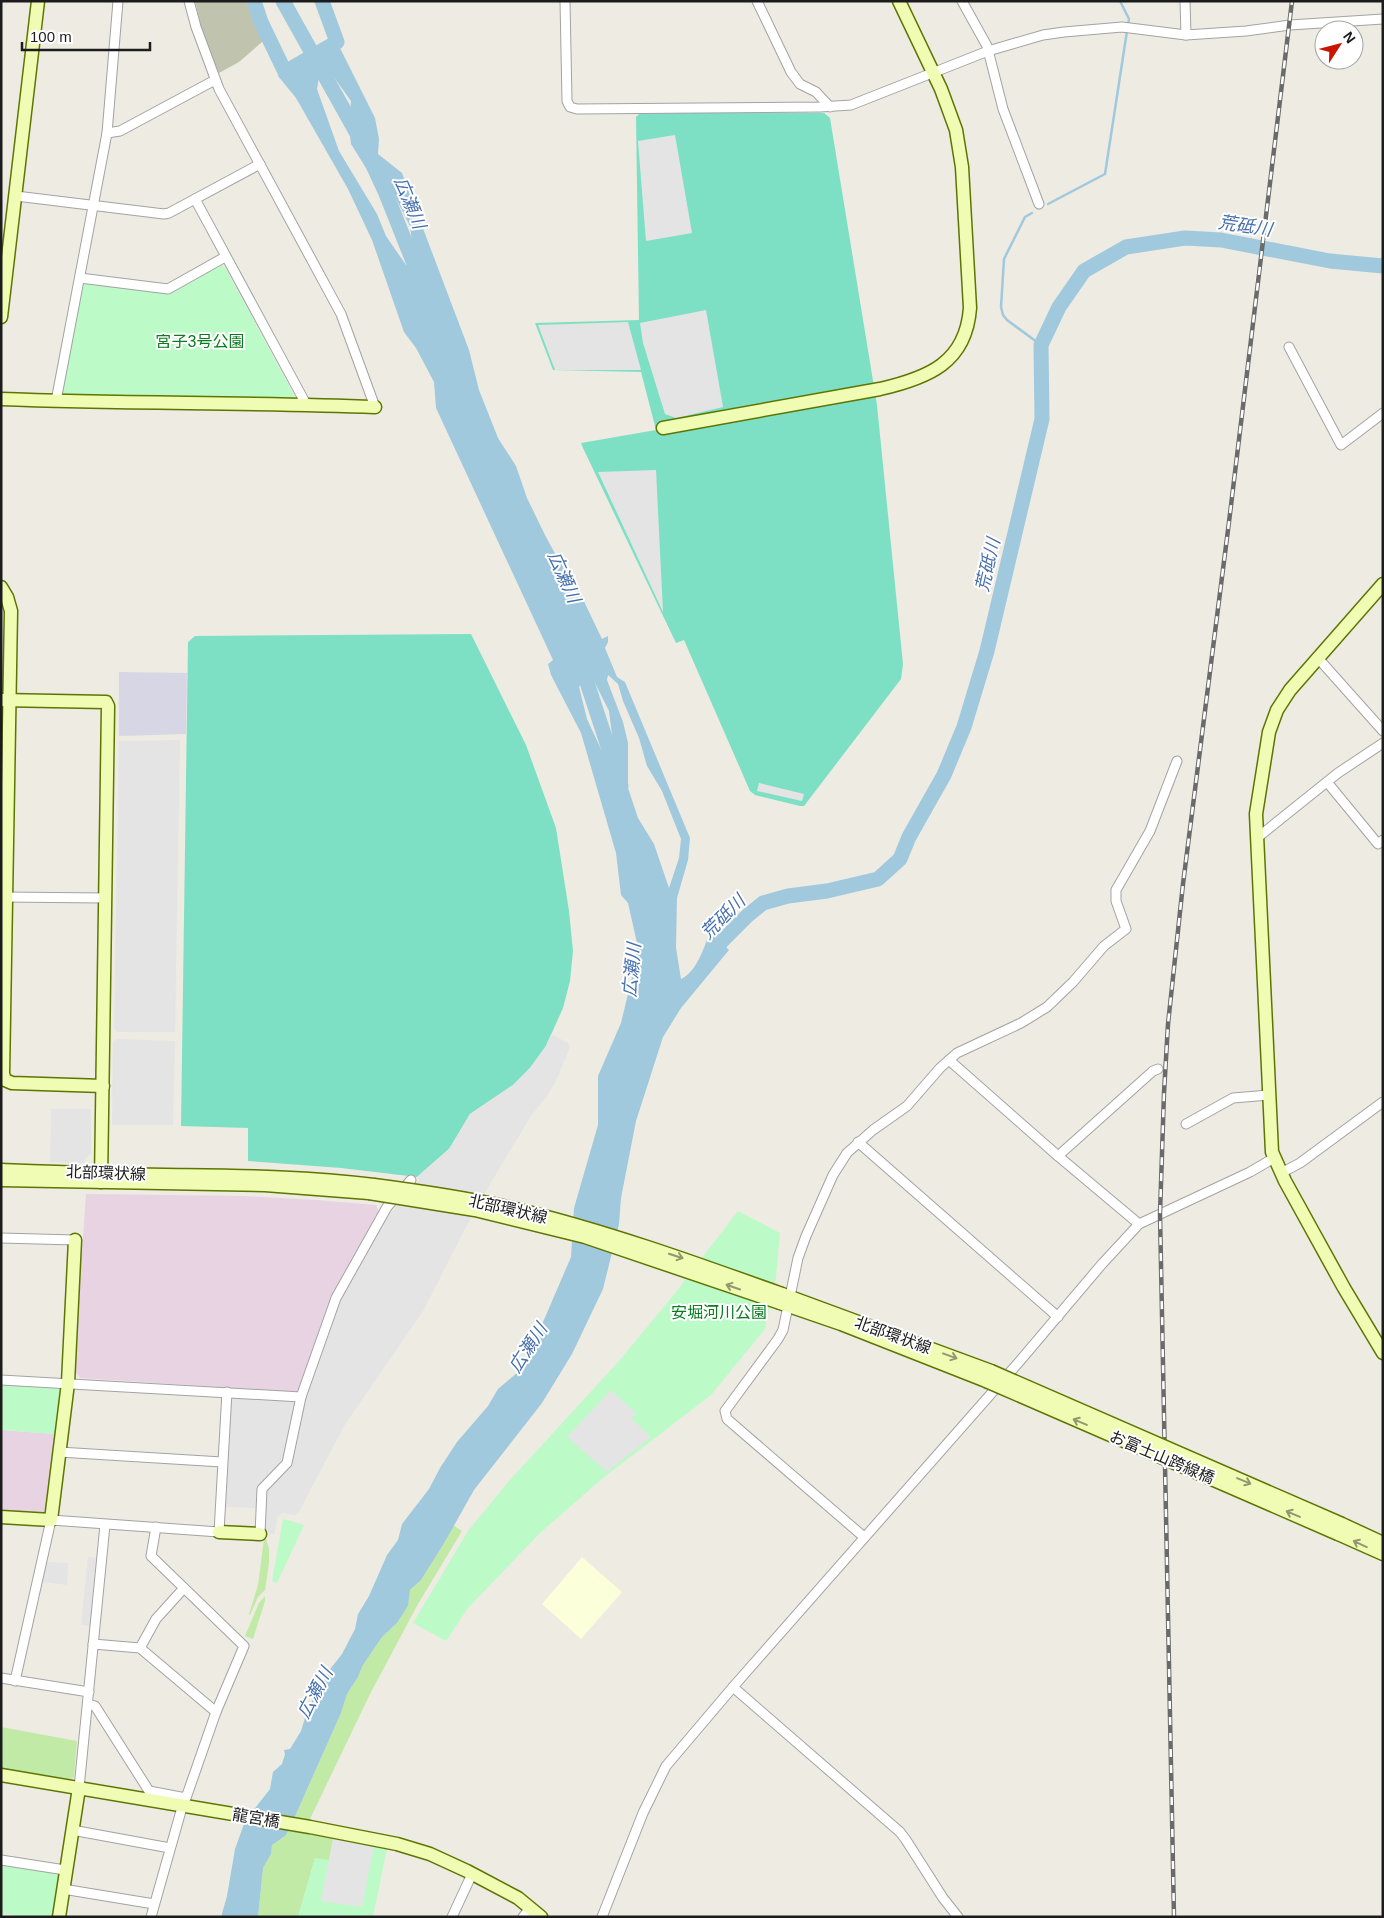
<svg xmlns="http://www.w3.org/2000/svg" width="1384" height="1918" viewBox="0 0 1384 1918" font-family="Helvetica,'Noto Sans JP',sans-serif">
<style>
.industrial{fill:#e7d3e2}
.education{fill:#fbffda}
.construction{fill:#c0c3ad}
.grass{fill:#c0eaa5}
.park{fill:#bcfbc7}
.pitch{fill:#7de0c4}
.parking{fill:#e4e4e4}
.plaza{fill:#d7d6e4}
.water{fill:#a0c9dd;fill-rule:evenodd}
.pier{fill:#fff}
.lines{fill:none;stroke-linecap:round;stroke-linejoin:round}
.stream{stroke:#a0c9dd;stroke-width:2.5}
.river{stroke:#a0c9dd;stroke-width:15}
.street-casing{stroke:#a3a3a3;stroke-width:11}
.secondary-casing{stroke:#5d7502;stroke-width:15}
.street{stroke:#fff;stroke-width:9}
.secondary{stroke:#f0fbb3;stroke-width:12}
.rail-casing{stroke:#6a6a6a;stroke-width:4.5}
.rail{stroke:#fff;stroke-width:2.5;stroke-dasharray:8;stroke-linecap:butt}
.secondary-bridge-casing{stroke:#5d7502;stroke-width:15;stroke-linecap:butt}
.secondary-bridge{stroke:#f0fbb3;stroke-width:12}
.oneway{stroke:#91976f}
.labels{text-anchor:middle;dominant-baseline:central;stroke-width:4;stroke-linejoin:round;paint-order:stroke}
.park-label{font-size:16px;fill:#087c1e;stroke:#fff}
.street-label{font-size:16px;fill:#1c1c1c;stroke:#fff}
.water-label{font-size:18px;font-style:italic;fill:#4770ae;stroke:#fff}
</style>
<rect width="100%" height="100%" fill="#eeebe2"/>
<g class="industrial">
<path d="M86 1194 243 1196 316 1200 376 1205 379 1212 335 1294 299 1392 235 1390 234 1388 80 1378 74 1370Z"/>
<path d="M1 1430 55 1434 47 1512 43 1515 1 1513Z"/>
</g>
<path class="education" d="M582 1557 622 1592 581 1639 542 1604Z"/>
<path class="construction" d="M195 1H246L263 41 239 62 219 73 204 39Z"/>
<g class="grass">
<path d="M453 1525 462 1531 418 1604 370 1694 309 1821 294 1819 341 1713 347 1694 358 1677 363 1665 382 1637 397 1623 408 1606 410 1590 421 1580 443 1545Z"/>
<path d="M264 1539H266L269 1549V1563L265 1590 258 1597 250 1615 249 1614 258 1585Z"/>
<path d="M265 1596V1601L253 1639 245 1636 259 1603Z"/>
<path d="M1 1727 77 1741 74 1777 67 1782 1 1771Z"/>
<path d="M289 1830 311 1833 333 1839 329 1861 315 1858 298 1917H258L263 1868 271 1854 272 1845 285 1836Z"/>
</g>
<g class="park">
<path d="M220 265 225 267 294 395 293 400 64 395 62 391 83 285 86 283 172 292Z"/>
<path d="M738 1211 780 1233 776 1277 765 1329 711 1395 603 1478 540 1533 468 1608 446 1641 413 1623 468 1531 509 1481 619 1361 672 1297Z"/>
<path d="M1 1383 59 1387 62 1392 55 1434 1 1430Z"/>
<path d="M283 1519 304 1525 277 1583 272 1581Z"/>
<path d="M333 1839 387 1848 373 1917H298L315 1858 329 1860Z"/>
<path d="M1 1864 57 1873 60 1878 54 1917H23L1 1913Z"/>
</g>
<g class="pitch">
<path d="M640 113H824L830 118 877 405 903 664 901 679 804 806H800L755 795 750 791 684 640 676 643 583 448 581 443 656 430 641 372 553 370 535 323 639 320 636 117Z"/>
<path d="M471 634 526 745 556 828 569 911 573 951 570 981 563 1008 546 1046 530 1068 513 1085 470 1114 449 1149 417 1177 341 1168 248 1161V1128L181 1126 188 642 195 636Z"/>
</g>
<g class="parking">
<path d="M675 135 692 233 646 241 638 141Z"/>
<path d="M706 310 723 407 676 418 665 414 643 343 640 323Z"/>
<path d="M628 322 641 370H555L538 325Z"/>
<path d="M656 470 663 612 598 472Z"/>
<path d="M180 740 175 1032H117L114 1028 119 741Z"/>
<path d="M759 783 804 794 802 801 757 791Z"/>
<path d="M551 1034 568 1043 570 1047 557 1079 547 1096 531 1116 493 1179 465 1229 423 1311 344 1426 299 1512 295 1515 283 1513 278 1516 274 1535 264 1531 266 1491 290 1465 306 1398 341 1297 384 1221 419 1180 417 1177 450 1148 470 1114 513 1085 530 1068 546 1046Z"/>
<path d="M117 1039 175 1041 173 1125H112L113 1042Z"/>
<path d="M51 1109H91V1153L82 1163 50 1162Z"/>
<path d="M611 1390 637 1414 631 1418 651 1437 607 1472 567 1437Z"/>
<path d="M235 1396 294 1400 296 1404 283 1460 258 1487 257 1508 225 1507 231 1400Z"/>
<path d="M88 1557 96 1558 90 1626 81 1625Z"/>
<path d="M47 1562 68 1563 67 1585 42 1582Z"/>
<path d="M333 1839 374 1846 362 1907 321 1901Z"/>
</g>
<path class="plaza" d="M119 672 187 673 186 734 119 736Z"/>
<path class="water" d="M337 42 375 118 379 139 378 154 402 173 469 350 479 390 498 438 516 466 527 498 545 535 558 559 579 591 602 639 608 636V642L605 648 617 677 625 682 690 838 688 860 677 898 676 948 681 979C697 972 704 947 710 932L729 950 681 1008 663 1037 636 1121 621 1198 619 1224 603 1289 572 1354 542 1403 474 1490 443 1545 421 1580 410 1590 408 1606 397 1623 382 1637 363 1665 358 1677 347 1694 341 1713 289 1830 285 1836 272 1845 271 1854 263 1868 258 1917H221L227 1896 235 1849 245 1821 270 1789 273 1772 282 1764 285 1754 284 1750 290 1749 301 1731 308 1708 331 1668 342 1654 355 1629 358 1614 369 1596 387 1555 398 1540 402 1524 429 1489 440 1468 457 1442 488 1406 498 1389 518 1372 534 1343 571 1257 574 1208 598 1125V1076L621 1023 633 973 637 943 628 903 621 895 616 853 581 733 551 675 548 664 553 660 436 408 434 382 416 348 404 332 372 240 348 189 296 98 278 76ZM333 76 351 101 349 128 351 144 366 168 392 191 410 226 415 266 406 265 386 236 377 214 339 151 317 89 319 77ZM591 675 609 711 616 766 612 773 587 719 579 687 585 677ZM608 675 618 684 623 701 639 738 647 766 662 791 681 839 679 858 669 888 654 844 638 818 628 788V743L623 722 607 680Z"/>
<path class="pier" d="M1266 204 1271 205 1260 284 1255 283Z"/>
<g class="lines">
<g class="stream">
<path d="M1120 1 1129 19 1128 25"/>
<path d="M1048 204 1105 174 1127 31"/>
<path d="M1032 213 1025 217 1004 259 1001 307 1003 315 1007 320 1041 345"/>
</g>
<g class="river">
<path d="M254 1 261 22 285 72 337 42 322 1"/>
<path d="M283 1 359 137"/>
<path d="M372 163 385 191 422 284"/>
<path d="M579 658 621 786"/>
<path d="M710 960 721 942 747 916 763 903 788 896 827 891 878 879 900 859 909 837 944 775 964 727 987 651 1042 419 1041 345 1059 307 1084 271 1126 247 1185 238 1221 240 1330 261 1383 266"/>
</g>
<g class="street-casing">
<g id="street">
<path d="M189 1 196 27 219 89 341 314 375 407"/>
<path d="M565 1 567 101 570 107 577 109 820 107 851 105 988 51 1043 35 1064 32 1122 27 1186 35 1246 31 1290 25 1383 19"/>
<path d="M757 1 791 72 800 84 816 92 830 107"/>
<path d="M962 1 987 46 1003 109 1039 204"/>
<path d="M1185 1 1186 35"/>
<path d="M107 133 120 131 215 80"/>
<path d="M16 196 164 214 169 213 260 164"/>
<path d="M195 199 306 404"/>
<path d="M80 278 168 289 225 257"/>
<path d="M1289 347 1341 445 1383 413"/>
<path d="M56 401 107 133 118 1"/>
<path d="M1317 657 1383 731"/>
<path d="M1327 782 1378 844 1383 840"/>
<path d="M1257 838 1338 773 1383 743"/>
<path d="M1 897 106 898"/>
<path d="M949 1060 1058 1156 1139 1224"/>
<path d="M1186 1124 1233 1098 1269 1095"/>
<path d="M858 1142 1058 1317"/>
<path d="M1058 1156 1153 1071 1158 1069"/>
<path d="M1281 1173 1300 1163 1383 1102"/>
<path d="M1 1238 75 1240"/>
<path d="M1 1380 301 1397 336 1298 387 1207 411 1180"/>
<path d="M59 1452 222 1462"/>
<path d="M260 1534 262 1489 287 1463 301 1397"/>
<path d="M864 1537 727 1419 725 1411 778 1339 783 1330 798 1258 806 1236 833 1175 847 1153 873 1130 907 1106 940 1068 957 1053 1021 1023 1047 1007 1073 982 1104 946 1126 929 1116 901V890L1150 831 1177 761"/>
<path d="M93 1644 140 1648 216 1712"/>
<path d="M140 1648 156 1619 184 1588"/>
<path d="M1 1678 89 1692"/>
<path d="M15 1681 51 1520 219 1532 227 1392"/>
<path d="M733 1687 900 1832 906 1840 943 1898 958 1917"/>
<path d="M88 1704 95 1706 149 1791 186 1798 216 1712 244 1646 151 1556 156 1527"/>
<path d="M79 1788 105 1525"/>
<path d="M72 1830 170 1848"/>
<path d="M1 1860 65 1870"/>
<path d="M63 1889 154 1904"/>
<path d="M151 1917 181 1811"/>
<path d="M452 1917 472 1874"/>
<path d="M523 1917 530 1908"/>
<path d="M602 1917 643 1813 666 1766 733 1687 1019 1362 1102 1264 1139 1224 1250 1172 1274 1158"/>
</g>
</g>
<g class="secondary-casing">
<g id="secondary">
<path d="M1 317 38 1"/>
<path d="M1 399C126 404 250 402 375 407"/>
<path d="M663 428 880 389C928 378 966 363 970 308L962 167 956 130 941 89 899 1"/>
<path d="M1383 584 1290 690 1277 710 1269 732 1256 814 1272 1152 1285 1181 1344 1288 1383 1353"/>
<path d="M1 587 7 597 11 611 3 1074 5 1080 12 1083 103 1086"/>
<path d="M1 700 106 702 108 706 101 1182"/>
<path d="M1 1170C56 1172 110 1174 165 1175 235 1176 304 1176 374 1185"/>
<path d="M1 1180 265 1185 369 1193"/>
<path d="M782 1294 991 1371"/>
<path d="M780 1303 841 1324 986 1381"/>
<path d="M1 1517 51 1520 68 1383 75 1240"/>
<path d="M1342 1524 1383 1543"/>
<path d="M219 1532 260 1534"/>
<path d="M1338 1534 1383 1554"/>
<path d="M1 1775 310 1827 397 1844 430 1854 467 1871 518 1898 541 1917"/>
<path d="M59 1917 79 1788"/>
</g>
</g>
<use href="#street" class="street"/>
<use href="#secondary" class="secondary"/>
<g class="rail-casing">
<path id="rail" d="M1174 1917 1160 1214 1164 1093 1168 1024 1183 884 1229 522 1292 1"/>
</g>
<use href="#rail" class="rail"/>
<g class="secondary-bridge-casing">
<g id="secondary-bridge">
<path d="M374 1185C420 1191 467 1198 512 1208 604 1230 693 1262 782 1294"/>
<path d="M369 1193 475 1210 585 1237 780 1303"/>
<path d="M991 1371 1342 1524"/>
<path d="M986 1381 1338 1534"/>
</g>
</g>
<use href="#secondary-bridge" class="secondary-bridge"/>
</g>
<defs><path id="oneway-shaft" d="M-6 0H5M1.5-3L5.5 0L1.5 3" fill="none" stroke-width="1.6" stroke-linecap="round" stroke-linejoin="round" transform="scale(1.25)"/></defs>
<g class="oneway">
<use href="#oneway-shaft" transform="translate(676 1256) rotate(18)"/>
<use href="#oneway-shaft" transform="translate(733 1287) rotate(-161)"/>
<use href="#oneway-shaft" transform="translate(950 1356) rotate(20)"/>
<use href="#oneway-shaft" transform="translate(1080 1422) rotate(-157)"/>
<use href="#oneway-shaft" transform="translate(1244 1481) rotate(23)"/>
<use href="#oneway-shaft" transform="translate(1293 1514) rotate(-157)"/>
<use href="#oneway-shaft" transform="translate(1360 1544) rotate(-155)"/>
</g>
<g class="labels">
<g class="park-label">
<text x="200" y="341">宮子3号公園</text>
<text x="719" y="1312">安堀河川公園</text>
</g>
<g class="street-label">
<text transform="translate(106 1173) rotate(2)">北部環状線</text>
<text transform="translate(508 1209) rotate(13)">北部環状線</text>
<text transform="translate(893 1335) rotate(20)">北部環状線</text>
<text transform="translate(1162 1457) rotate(23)">お富士山跨線橋</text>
<text transform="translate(256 1818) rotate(10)">龍宮橋</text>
</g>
<g class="water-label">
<text transform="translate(410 203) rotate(68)">広瀬川</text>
<text transform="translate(1245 226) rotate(9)">荒砥川</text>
<text transform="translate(988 565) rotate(-77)">荒砥川</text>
<text transform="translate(564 577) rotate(66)">広瀬川</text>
<text transform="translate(723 917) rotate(-45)">荒砥川</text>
<text transform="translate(632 970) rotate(-85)">広瀬川</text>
<text transform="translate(528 1348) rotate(-57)">広瀬川</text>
<text transform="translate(315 1693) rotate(-62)">広瀬川</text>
</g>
</g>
<rect width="1384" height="1918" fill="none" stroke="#1c1c1c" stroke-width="5"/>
<g transform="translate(1339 45) rotate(54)"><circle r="24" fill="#ffffff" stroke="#a4a4a4"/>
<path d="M0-4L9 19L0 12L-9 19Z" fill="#c91500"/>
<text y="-8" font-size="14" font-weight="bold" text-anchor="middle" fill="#1c1c1c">N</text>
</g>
<path d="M22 42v8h128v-8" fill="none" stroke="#1c1c1c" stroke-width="2.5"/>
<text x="30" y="42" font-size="15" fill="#1c1c1c" stroke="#ffffff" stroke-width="4" paint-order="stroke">100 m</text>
</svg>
